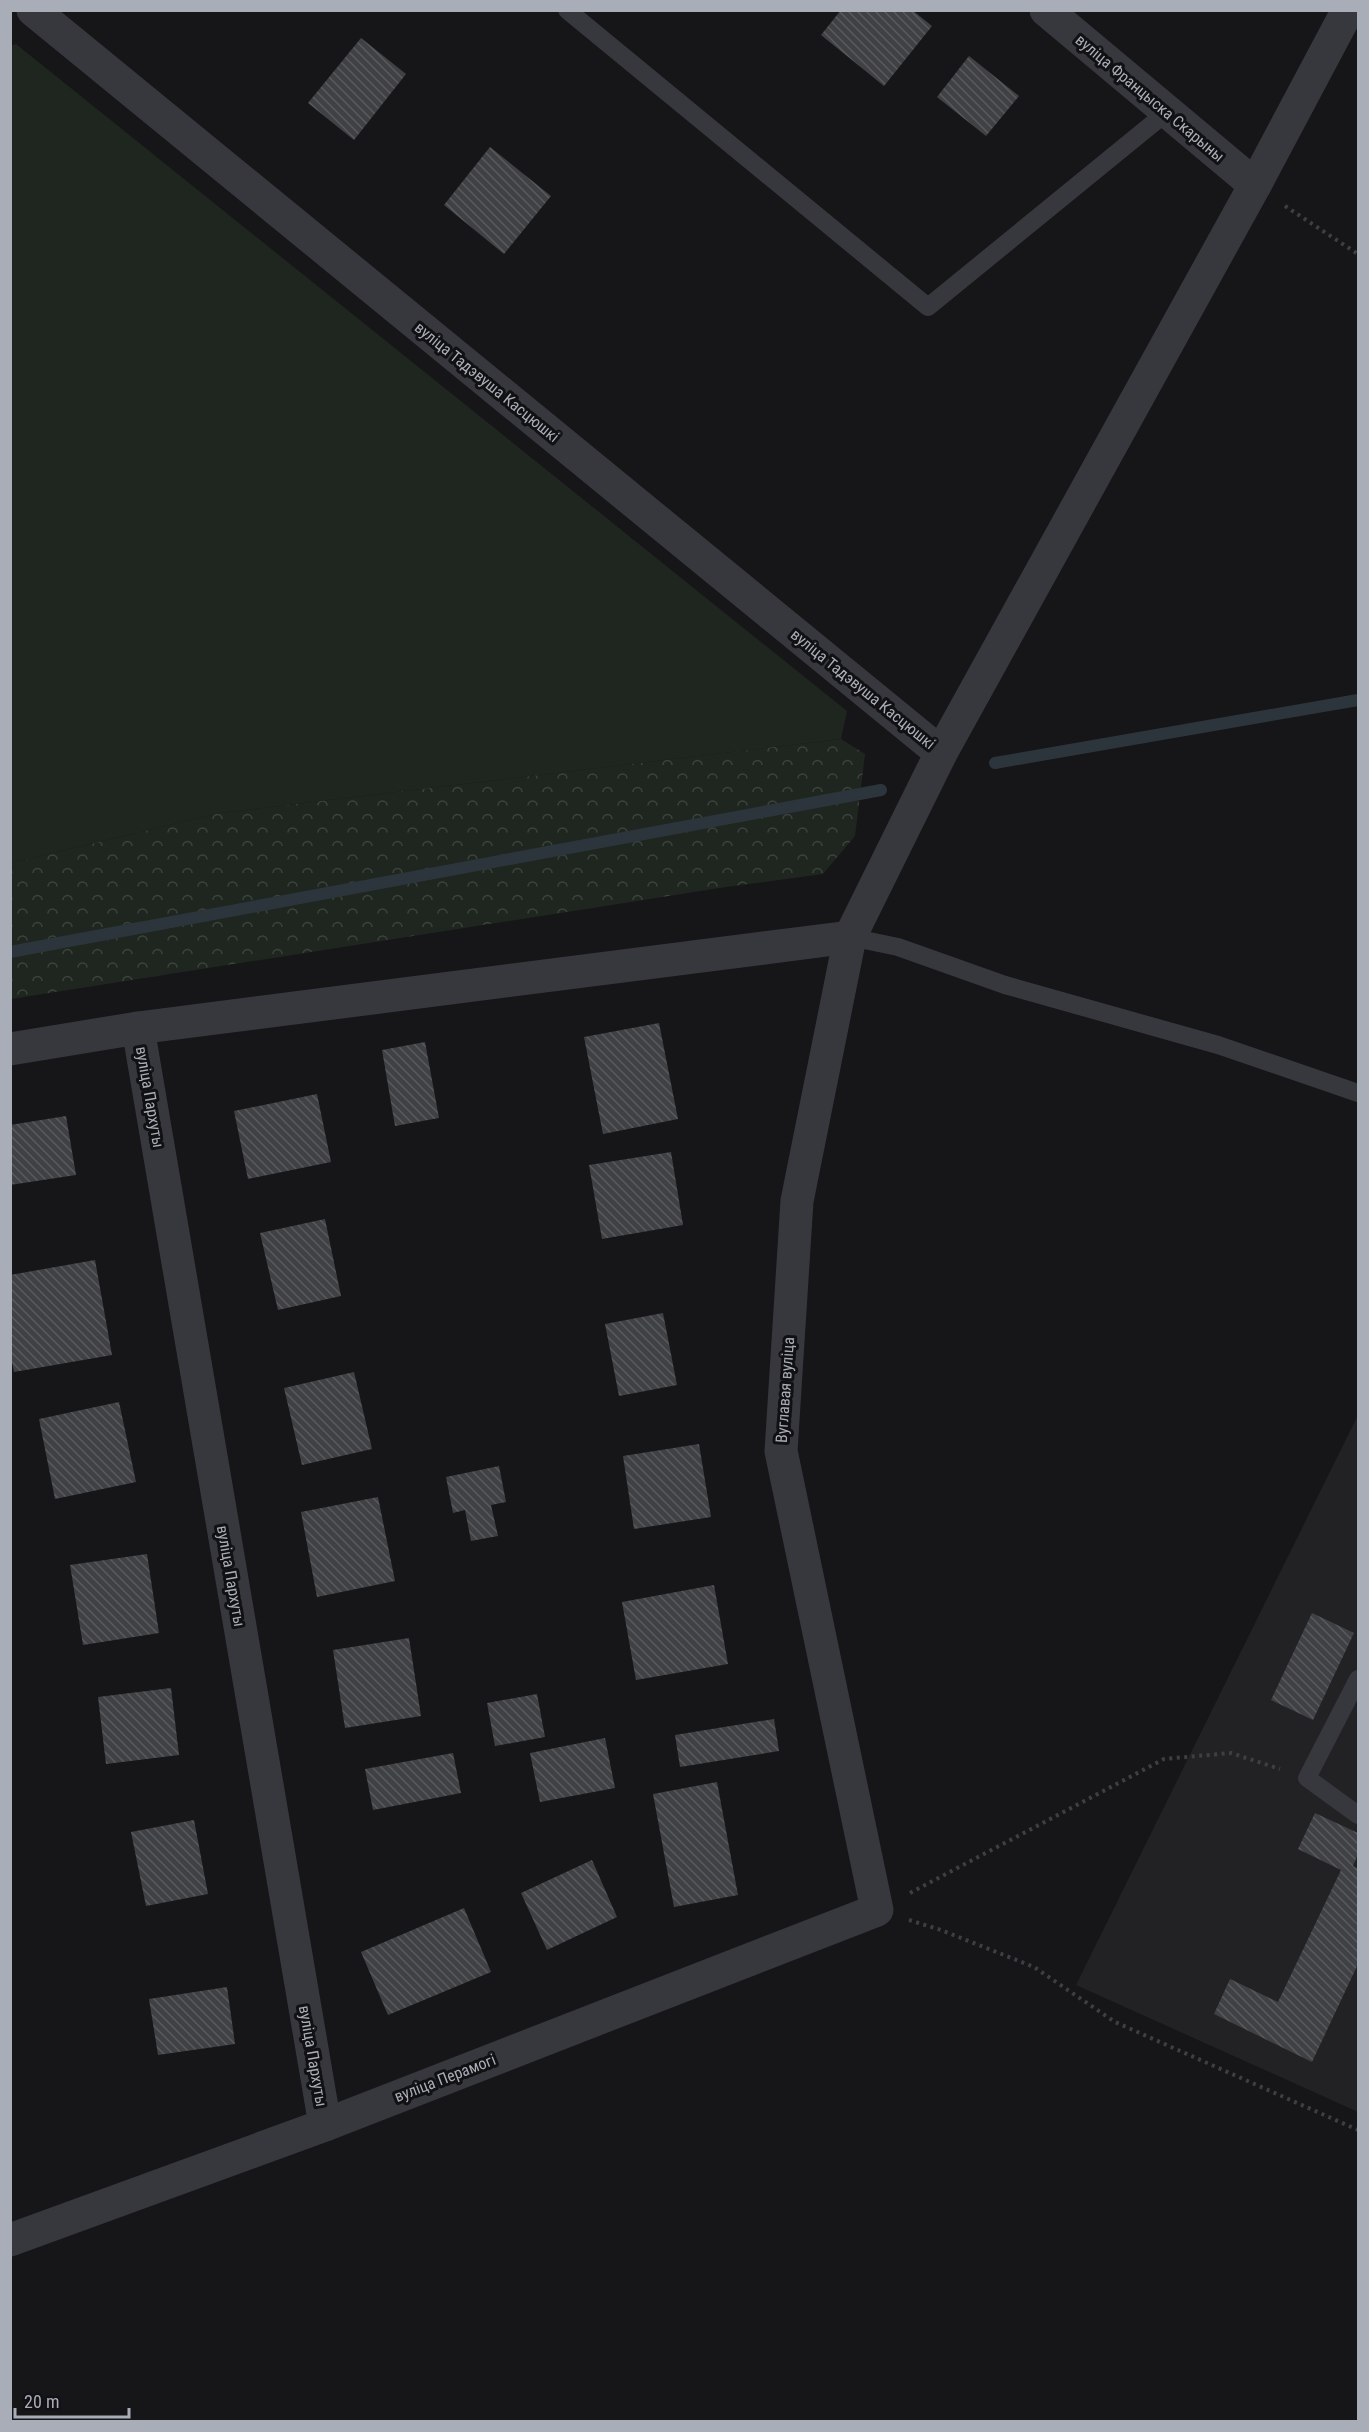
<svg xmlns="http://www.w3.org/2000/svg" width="1369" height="2432" viewBox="0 0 1369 2432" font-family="'Roboto Condensed',sans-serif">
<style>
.built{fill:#222225}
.grass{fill:#1e261f}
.forest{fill:url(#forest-crowns)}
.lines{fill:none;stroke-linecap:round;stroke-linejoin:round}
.stream{stroke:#2c353c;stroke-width:12}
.building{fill:url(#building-back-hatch)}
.path{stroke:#3d3f44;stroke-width:4;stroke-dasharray:3 4.5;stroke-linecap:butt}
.lane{stroke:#37383d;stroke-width:18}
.street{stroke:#37383d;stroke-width:33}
.labels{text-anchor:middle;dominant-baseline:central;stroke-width:6;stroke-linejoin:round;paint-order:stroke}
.street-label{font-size:16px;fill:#a8adb8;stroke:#111113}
</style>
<defs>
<pattern id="forest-crowns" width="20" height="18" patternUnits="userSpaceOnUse" patternTransform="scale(1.5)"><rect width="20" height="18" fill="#1e261f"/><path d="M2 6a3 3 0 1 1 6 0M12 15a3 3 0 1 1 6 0" fill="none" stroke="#3c433d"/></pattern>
<pattern id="building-back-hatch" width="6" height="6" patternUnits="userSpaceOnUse" patternTransform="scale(1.5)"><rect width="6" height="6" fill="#404145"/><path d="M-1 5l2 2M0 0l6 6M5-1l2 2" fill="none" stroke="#595a5e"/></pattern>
</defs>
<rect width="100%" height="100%" fill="#161618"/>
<path class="built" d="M1358 1415V2112L1076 1985Z"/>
<path class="grass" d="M16 44 847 711 841 739 220 813 11 863 10 46Z"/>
<path class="forest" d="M841 739 865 754 855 836 823 874 726 887 11 999V863L220 813Z"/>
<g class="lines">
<g class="stream">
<path d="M995 763 1358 700"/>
<path d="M10 952 881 790"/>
</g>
</g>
<g class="building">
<path d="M841 10H912L932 26 884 86 821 35Z"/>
<path d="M361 38 406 74 354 140 308 103Z"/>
<path d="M969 56 1019 96 986 136 937 97Z"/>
<path d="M490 147 551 196 504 254 444 205Z"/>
<path d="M659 1023 678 1119 603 1134 584 1037Z"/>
<path d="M425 1042 439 1118 395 1126 382 1050Z"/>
<path d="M317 1094 331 1162 248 1179 234 1111Z"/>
<path d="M66 1116 76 1175 10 1185V1125Z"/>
<path d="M671 1152 683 1225 602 1239 589 1165Z"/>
<path d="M325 1219 341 1296 278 1310 260 1233Z"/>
<path d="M95 1260 112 1355 14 1372 10 1352V1275Z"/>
<path d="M663 1313 677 1385 619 1396 605 1324Z"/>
<path d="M354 1372 372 1449 302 1465 284 1388Z"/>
<path d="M119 1402 136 1482 55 1499 39 1419Z"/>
<path d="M699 1444 711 1517 634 1529 623 1456Z"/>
<path d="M499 1466 506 1502 491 1505 498 1536 471 1541 465 1510 453 1513 446 1477Z"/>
<path d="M378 1497 395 1581 317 1597 301 1512Z"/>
<path d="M147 1554 159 1633 83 1645 70 1565Z"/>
<path d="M714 1585 728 1664 636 1680 622 1602Z"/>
<path d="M1312 1613 1354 1633 1313 1720 1271 1700Z"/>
<path d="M409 1638 421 1716 345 1728 333 1650Z"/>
<path d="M171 1688 179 1755 106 1764 98 1697Z"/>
<path d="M537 1694 545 1737 495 1746 487 1703Z"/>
<path d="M774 1719 779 1751 680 1767 675 1735Z"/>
<path d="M605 1738 615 1788 540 1802 530 1753Z"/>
<path d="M453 1753 461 1793 373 1810 365 1769Z"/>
<path d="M717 1782 738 1895 674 1907 653 1794Z"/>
<path d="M1315 1813 1358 1833V1854L1353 1866 1358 1869V1964L1312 2062 1214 2014 1230 1979 1278 2002 1341 1870 1298 1849Z"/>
<path d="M194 1820 208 1894 146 1906 131 1832Z"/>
<path d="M592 1860 617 1917 547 1950 521 1893Z"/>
<path d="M464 1908 491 1972 388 2015 361 1952Z"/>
<path d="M227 1987 235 2044 158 2055 149 1999Z"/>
</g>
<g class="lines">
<g class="path">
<path d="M1285 206 1358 254"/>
<path d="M910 1893 1164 1759 1231 1753 1280 1769"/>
<path d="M909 1920 941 1930 1034 1967 1115 2022 1358 2130"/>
</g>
<g class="lane">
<path d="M567 10 928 307 1167 112"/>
<path d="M850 937 898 947 1005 985 1218 1045 1358 1093"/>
<path d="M1358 1679 1307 1778 1358 1815"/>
</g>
<g class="street">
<path d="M33 10 941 753"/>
<path d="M1046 10 1255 185"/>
<path d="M138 1028 325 2125"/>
<path d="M10 1049 138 1028 850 937"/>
<path d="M10 2240 325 2125 877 1910 781 1451 797 1201 850 937 941 753 1255 185 1348 10"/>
</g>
</g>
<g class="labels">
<g class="street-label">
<text transform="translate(1150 98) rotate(40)">вуліца Францыска Скарыны</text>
<text transform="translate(487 382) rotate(39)">вуліца Тадэвуша Касцюшкі</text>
<text transform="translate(863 689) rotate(39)">вуліца Тадэвуша Касцюшкі</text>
<text transform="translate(150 1097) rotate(80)">вуліца Пархуты</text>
<text transform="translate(785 1390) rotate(-86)">Вуглавая вуліца</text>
<text transform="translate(231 1576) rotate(80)">вуліца Пархуты</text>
<text transform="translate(313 2056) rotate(80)">вуліца Пархуты</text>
<text transform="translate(445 2078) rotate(-21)">вуліца Перамогі</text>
</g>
</g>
<rect width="1369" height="2432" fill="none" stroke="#a8adb8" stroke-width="24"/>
<path d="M15 2408v9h114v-9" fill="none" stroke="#a8adb8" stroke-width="3"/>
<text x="24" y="2408" font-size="18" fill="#a8adb8" stroke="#111113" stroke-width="4.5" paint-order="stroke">20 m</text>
</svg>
